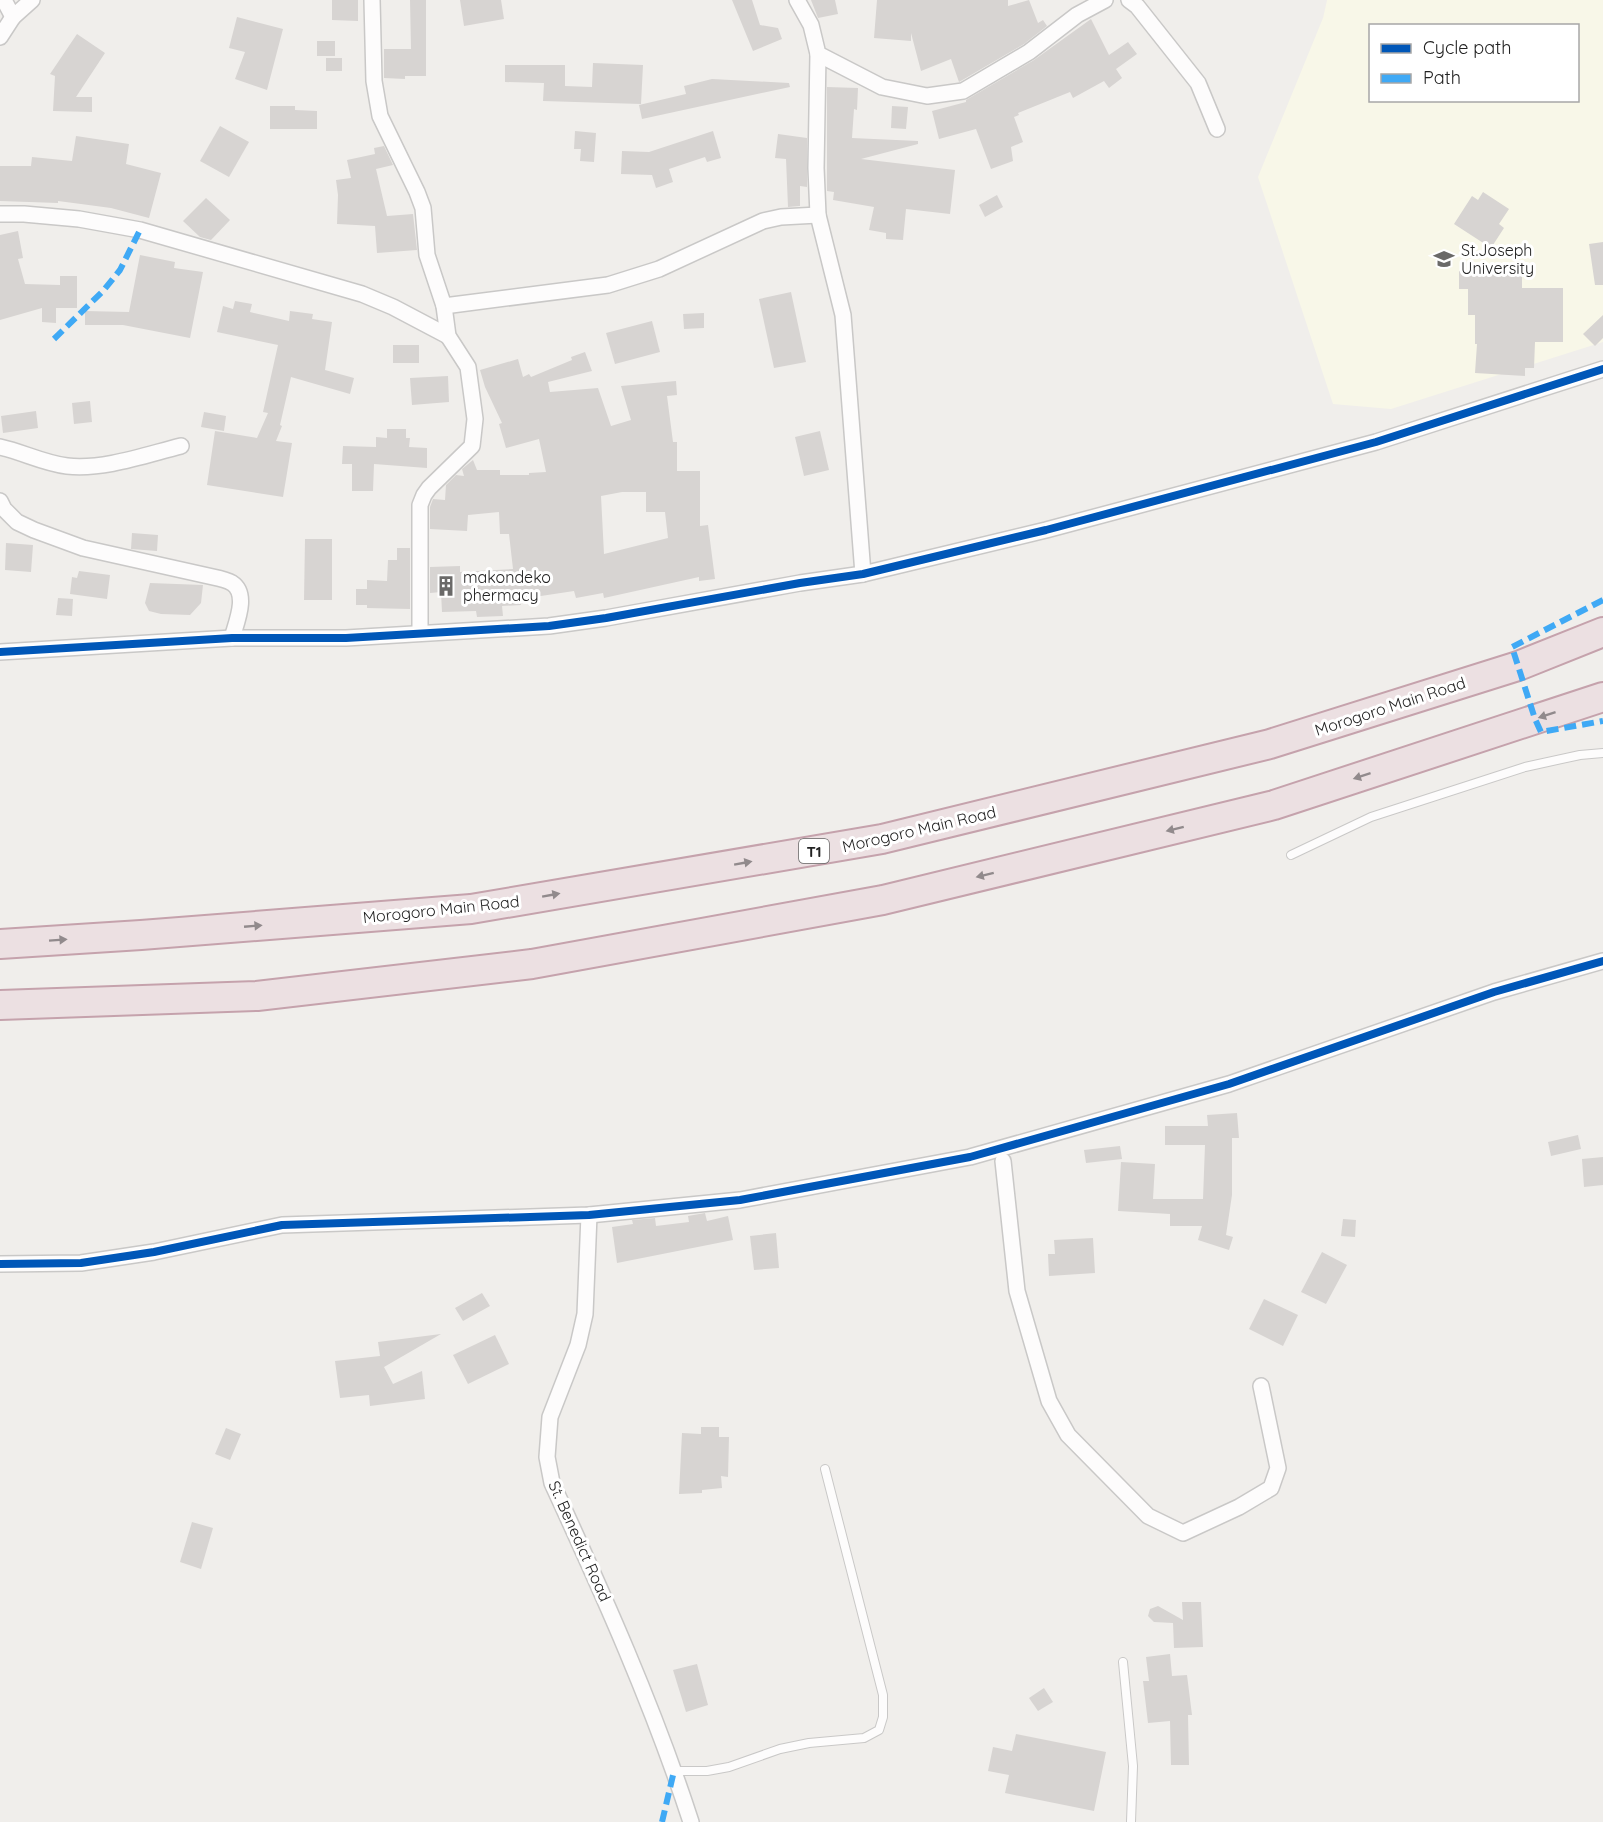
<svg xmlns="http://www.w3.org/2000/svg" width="1603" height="1822" viewBox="0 0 1603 1822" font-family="Quicksand,sans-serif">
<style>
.education{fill:#f8f7e8;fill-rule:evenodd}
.building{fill:#d7d4d2;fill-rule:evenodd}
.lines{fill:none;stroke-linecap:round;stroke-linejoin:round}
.lane-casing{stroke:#c9c8c7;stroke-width:10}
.street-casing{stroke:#c9c8c7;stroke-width:18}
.highway-casing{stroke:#c5a2ac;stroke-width:32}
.lane{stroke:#fdfcfc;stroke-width:8}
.street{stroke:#fdfcfc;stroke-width:15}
.highway{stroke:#ece0e2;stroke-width:28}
.quiet{stroke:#3fa9f5;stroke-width:6;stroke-dasharray:12 6;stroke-linecap:butt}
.cycleway-casing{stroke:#fff;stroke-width:11}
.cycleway{stroke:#0057b8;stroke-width:8}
.oneway{fill:#918a8c}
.labels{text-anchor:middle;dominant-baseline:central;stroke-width:6;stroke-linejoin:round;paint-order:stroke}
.shield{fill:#fff;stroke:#646464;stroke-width:1.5}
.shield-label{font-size:15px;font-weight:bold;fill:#222}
.poi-label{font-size:16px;fill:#222;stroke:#fff;text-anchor:start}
.street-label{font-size:16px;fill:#222;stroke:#fff}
</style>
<rect width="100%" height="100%" fill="#f0eeeb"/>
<path class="education" d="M1327 0H1603V342L1391 409 1333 404 1258 177 1323 18ZM1370 26H1578V100H1370Z"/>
<g class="building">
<path d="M332 0H358V21L332 20Z"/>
<path d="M410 0H426V76H405V79L384 78V49H411Z"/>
<path d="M460 0H501L504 19 464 26Z"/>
<path d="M732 0H752L760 25 778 28 782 39 753 51Z"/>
<path d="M811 0H835L838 14 818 18Z"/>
<path d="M877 0H1008V6L1029 0 1038 23 1043 20 1047 26 1024 44 959 82 951 59 921 71 911 33V41L874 38Z"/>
<path d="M237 17 283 29 267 90 235 79 245 52 229 48Z"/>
<path d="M1091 19 1109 55 1128 42 1137 54 1116 69 1122 78 1109 88 1104 81 1073 98 1070 92 1018 113 1019 115 1014 117 1023 142 1011 147 1013 161 991 169 976 129 939 139 932 111 966 102V100L1034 60Z"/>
<path d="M77 34 105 53 76 97H92V112L53 111 55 76 50 74Z"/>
<rect x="317" y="41" width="18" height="15"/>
<rect x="326" y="58" width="16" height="13"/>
<path d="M593 63 643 65 641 104 543 101 544 83 505 82V65H565V86L592 87Z"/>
<path d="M712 79 789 83 790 87 642 119 639 105 686 94 684 86Z"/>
<path d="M827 87 858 88 857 110 854 109 852 138 918 141V144L861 159 955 170 950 214 906 209 903 240 886 239V233L869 230 874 207 833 200 834 192 827 191Z"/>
<path d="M270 106H295V110L317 111V129H270Z"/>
<path d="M892 106 908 107 906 129 891 128Z"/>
<path d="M220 126 249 142 229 177 200 161Z"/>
<path d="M575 131 596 133 594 162 580 161 581 149H574Z"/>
<path d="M713 131 721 158 707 162 705 157 669 169 673 182 656 188 652 175 621 174 622 151 649 152Z"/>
<path d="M778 134 807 138V187L800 186V206L788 207 786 159 775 158Z"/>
<path d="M76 136 129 144 126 164 161 173 149 218 111 208 81 204 58 201V203L0 201V166H31L32 157 72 161Z"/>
<path d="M384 146 393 165 376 169 387 216 413 214 417 250 377 253 375 226 337 224 338 195 336 180 351 178 347 160 375 154 374 148Z"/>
<path d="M1483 192 1509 209 1499 224 1504 228 1491 248 1454 224 1472 196 1478 200Z"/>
<path d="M997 195 1003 207 985 217 979 205Z"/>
<path d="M206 198 230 220 211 240 200 237 183 221Z"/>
<path d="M18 231 23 258 18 259 25 284 60 285V276H77V308H56V323L42 322V308L0 320V235Z"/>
<path d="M1603 242V285H1595L1589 244Z"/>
<path d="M140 255 175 262 174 268 203 272 190 338 123 325H85V311L129 312Z"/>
<path d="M1459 271 1522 273V288H1563V342H1535L1534 368H1525V376L1475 373 1477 344H1475V315H1468V289H1459Z"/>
<path d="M791 292 806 362 774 368 759 299Z"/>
<path d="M235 301 252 304 250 312 289 321 290 311 313 314 312 319 332 322 325 370 354 378 350 394 291 377 280 425 282 426 276 441 292 443 283 497 207 485 215 431 257 438 268 413 263 412 278 345 217 332 223 306 233 309Z"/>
<path d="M704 313V328L684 329 683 314Z"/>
<path d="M1603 315V338L1595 346 1583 334Z"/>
<path d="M652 321 660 352 615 364 606 333Z"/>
<rect x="393" y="345" width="26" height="18"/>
<path d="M585 352 592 371 548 382 550 392 598 388 611 426 631 420 621 386 676 381 677 395 667 396 673 442H677V471H700V526L708 525 715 579 699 581V577L604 598 603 593 576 598 574 591 521 599V605L502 606 503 616 477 617 476 611 442 612 441 592 430 593V567L460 566V572L513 569 509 534H500L499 512 468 515 467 531 430 529V507L433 499 445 500 446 485 456 475 464 476 462 469 473 460 477 470H500V475H529V473L546 472 539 439 506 448 499 424 502 423 485 387 480 370 518 359 523 377 529 374 531 377 572 360 571 357ZM622 492H646V512H665L668 538 604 554 601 496Z"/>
<path d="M448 376 449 402 412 405 410 378Z"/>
<path d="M90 401 92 422 74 424 72 403Z"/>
<path d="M36 411 38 428 3 433 1 416Z"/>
<path d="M204 412 226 416 224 431 201 427Z"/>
<path d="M387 429H406V438H410L409 447 427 448V468L374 464 373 491H352V464H342L343 446 376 447V437L387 438Z"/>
<path d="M820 431 829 470 804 476 795 437Z"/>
<path d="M132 533 158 535 157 551 131 549Z"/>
<path d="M305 539H332V600H304Z"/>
<path d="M6 543 33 545 31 572 5 570Z"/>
<path d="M397 548H410V609L367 608V605H356V589H367V580L387 581 388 560H397Z"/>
<path d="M79 571 110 575 107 599 70 594 72 577 77 578Z"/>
<path d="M150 583 203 585 201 603 190 615 161 614 149 611 145 603Z"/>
<path d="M58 598 73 599 72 616 56 615Z"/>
<path d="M1237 1113 1239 1138H1232V1195L1226 1235 1233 1237 1229 1250 1198 1240 1202 1226H1170V1214L1118 1211 1121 1162 1155 1164 1153 1199H1203L1205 1145H1165V1126H1208L1207 1115Z"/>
<path d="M1578 1135 1581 1149 1551 1156 1548 1142Z"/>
<path d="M1120 1146 1122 1159 1086 1163 1084 1150Z"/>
<path d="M1603 1157V1185L1584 1187 1582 1159Z"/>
<path d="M705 1213 707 1221 728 1216 733 1240 617 1263 612 1227 633 1224 632 1220 655 1218 656 1226 689 1222 688 1216Z"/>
<path d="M1343 1219 1356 1220 1355 1237 1341 1236Z"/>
<path d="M776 1233 779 1268 754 1270 750 1236Z"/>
<path d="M1093 1238 1095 1273 1049 1276 1048 1254H1055L1054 1240Z"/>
<path d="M1322 1252 1347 1265 1326 1304 1301 1292Z"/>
<path d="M482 1293 490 1306 463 1321 455 1308Z"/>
<path d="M1264 1299 1298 1315 1283 1346 1249 1329Z"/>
<path d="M441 1334 384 1367 393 1384 422 1371 425 1399 370 1406 369 1395 340 1398 335 1361 380 1356 378 1342Z"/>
<path d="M495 1335 509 1364 468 1384 453 1355Z"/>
<path d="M701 1427H719V1437H729L728 1477 721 1476 722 1488 702 1490V1493L679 1494 682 1433 701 1434Z"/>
<path d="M226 1428 241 1434 230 1460 215 1454Z"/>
<path d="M192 1522 213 1528 201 1569 180 1562Z"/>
<path d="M1182 1602H1201L1203 1647 1174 1648 1173 1623 1154 1622 1148 1616 1150 1609 1158 1606 1183 1620Z"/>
<path d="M1170 1654 1172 1676 1187 1675 1192 1715H1188L1189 1765H1171L1170 1721 1148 1723 1143 1681H1149L1146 1657Z"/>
<path d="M697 1664 708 1705 686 1712 673 1670Z"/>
<path d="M1044 1688 1053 1702 1038 1711 1029 1698Z"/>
<path d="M1016 1734 1106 1752 1094 1811 1005 1793 1009 1775 988 1771 993 1747 1012 1751Z"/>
</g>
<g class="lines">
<g class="lane-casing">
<g id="lane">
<path d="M1291 855 1371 817 1525 767 1580 755 1603 753"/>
<path d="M1123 1662 1133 1766 1131 1822"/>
<path d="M674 1771H707L729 1767 780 1749 809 1743 864 1738 879 1730 883 1717V1695L825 1469"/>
</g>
</g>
<g class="street-casing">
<g id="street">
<path d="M4 0 13 17"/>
<path d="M372 0 374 81 380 116 417 192 423 208 427 255 444 306 448 336 468 367 475 419 472 446 429 488 424 495 420 505V633"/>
<path d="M797 0 811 25 818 54 882 87 927 96 963 91 1029 52 1077 15 1105 0"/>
<path d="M1129 0 1137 6 1198 83 1217 129"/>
<path d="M0 37 13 17 32 0"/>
<path d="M818 54 816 168 818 215 843 315 863 574"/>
<path d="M0 214H24L79 219 140 230 362 294 393 307 448 336"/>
<path d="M444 306 608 285 659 269 763 221 781 217 818 215"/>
<path d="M0 447C23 452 43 463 67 466 104 470 145 455 181 446"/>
<path d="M0 501 4 509 17 522 34 530 83 548 213 577C218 578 227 580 232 583 249 594 236 623 232 638"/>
<path d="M0 652 232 638H346L549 626 606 618 800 583 863 574 1046 530 1376 442 1603 369"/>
<path d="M1003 1161 1017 1291 1049 1401 1068 1435 1148 1516 1183 1533 1239 1507 1271 1488 1278 1468 1261 1386"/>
<path d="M589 1215 585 1314 578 1345 550 1417 547 1457 552 1483C603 1594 653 1705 691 1822"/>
<path d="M0 1264 81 1263 154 1252 282 1225 589 1215 740 1200 970 1157 1229 1084 1494 992 1603 961"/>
</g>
</g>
<g class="highway-casing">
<g id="highway">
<path d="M0 944 141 935 471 909 882 839 1270 744 1518 666 1603 632"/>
<path d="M0 1005 257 996 532 964 883 900 1274 805 1603 697"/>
</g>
</g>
<use href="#lane" class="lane"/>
<use href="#street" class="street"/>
<use href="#highway" class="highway"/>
<g class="quiet">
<path d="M54 339 103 291 120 270 140 230"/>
<path d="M1603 600 1512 647 1535 719 1541 732 1603 721"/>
<path d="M662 1822 674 1771"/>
</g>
<g class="cycleway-casing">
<g id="cycleway">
<path d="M0 652 232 638H346L549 626 606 618 800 583 863 574 1046 530 1376 442 1603 369"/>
<path d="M0 1264 81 1263 154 1252 282 1225 589 1215 740 1200 970 1157 1229 1084 1494 992 1603 961"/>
</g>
</g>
<use href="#cycleway" class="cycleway"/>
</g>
<defs><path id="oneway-solid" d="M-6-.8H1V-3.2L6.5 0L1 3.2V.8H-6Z" transform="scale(1.5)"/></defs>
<g class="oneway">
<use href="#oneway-solid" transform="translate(1547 715) rotate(162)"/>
<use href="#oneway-solid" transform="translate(1362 776) rotate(162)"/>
<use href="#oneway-solid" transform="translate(1175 829) rotate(166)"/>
<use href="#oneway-solid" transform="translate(743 863) rotate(-10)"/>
<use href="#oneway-solid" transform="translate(985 875) rotate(166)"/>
<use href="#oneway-solid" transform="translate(551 895) rotate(-10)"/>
<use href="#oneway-solid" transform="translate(253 926) rotate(-5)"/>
<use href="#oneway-solid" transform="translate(58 940) rotate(-4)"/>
</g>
<defs>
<g id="university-bare" transform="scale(1.62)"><path d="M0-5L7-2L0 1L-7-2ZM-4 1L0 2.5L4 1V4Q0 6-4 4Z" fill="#6a6968" stroke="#fff" stroke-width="2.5" paint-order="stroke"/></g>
<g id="building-bare" transform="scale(1.62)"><path d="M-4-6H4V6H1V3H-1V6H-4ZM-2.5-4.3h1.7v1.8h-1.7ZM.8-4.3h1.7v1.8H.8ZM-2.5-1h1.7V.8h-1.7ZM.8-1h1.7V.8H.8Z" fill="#6a6968" stroke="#fff" stroke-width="2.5" paint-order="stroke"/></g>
</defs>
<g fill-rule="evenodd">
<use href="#university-bare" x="1444" y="259"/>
<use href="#building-bare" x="446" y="586"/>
</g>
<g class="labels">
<rect class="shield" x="799" y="839" width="30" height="24" rx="4.5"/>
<g class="shield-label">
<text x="814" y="851">T1</text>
</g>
<g class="poi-label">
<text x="1461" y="250">St.Joseph<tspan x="1461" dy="18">University</tspan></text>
<text x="463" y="577">makondeko<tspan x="463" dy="18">phermacy</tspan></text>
</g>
<g class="street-label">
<text transform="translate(1390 706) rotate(-18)">Morogoro Main Road</text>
<text transform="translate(919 829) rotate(-13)">Morogoro Main Road</text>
<text transform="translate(441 909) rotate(-6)">Morogoro Main Road</text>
<text transform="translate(580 1541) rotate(66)">St. Benedict Road</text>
</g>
</g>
<rect x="1369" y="24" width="210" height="78" fill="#ffffff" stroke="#a7a7a7" stroke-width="1.5"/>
<rect x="1381" y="44" width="30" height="9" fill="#0057b8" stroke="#a7a7a7" stroke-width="1.5"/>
<text x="1423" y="54" font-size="18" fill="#222222">Cycle path</text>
<rect x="1381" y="74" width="30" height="9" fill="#3fa9f5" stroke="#a7a7a7" stroke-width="1.5"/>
<text x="1423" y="84" font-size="18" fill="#222222">Path</text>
</svg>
